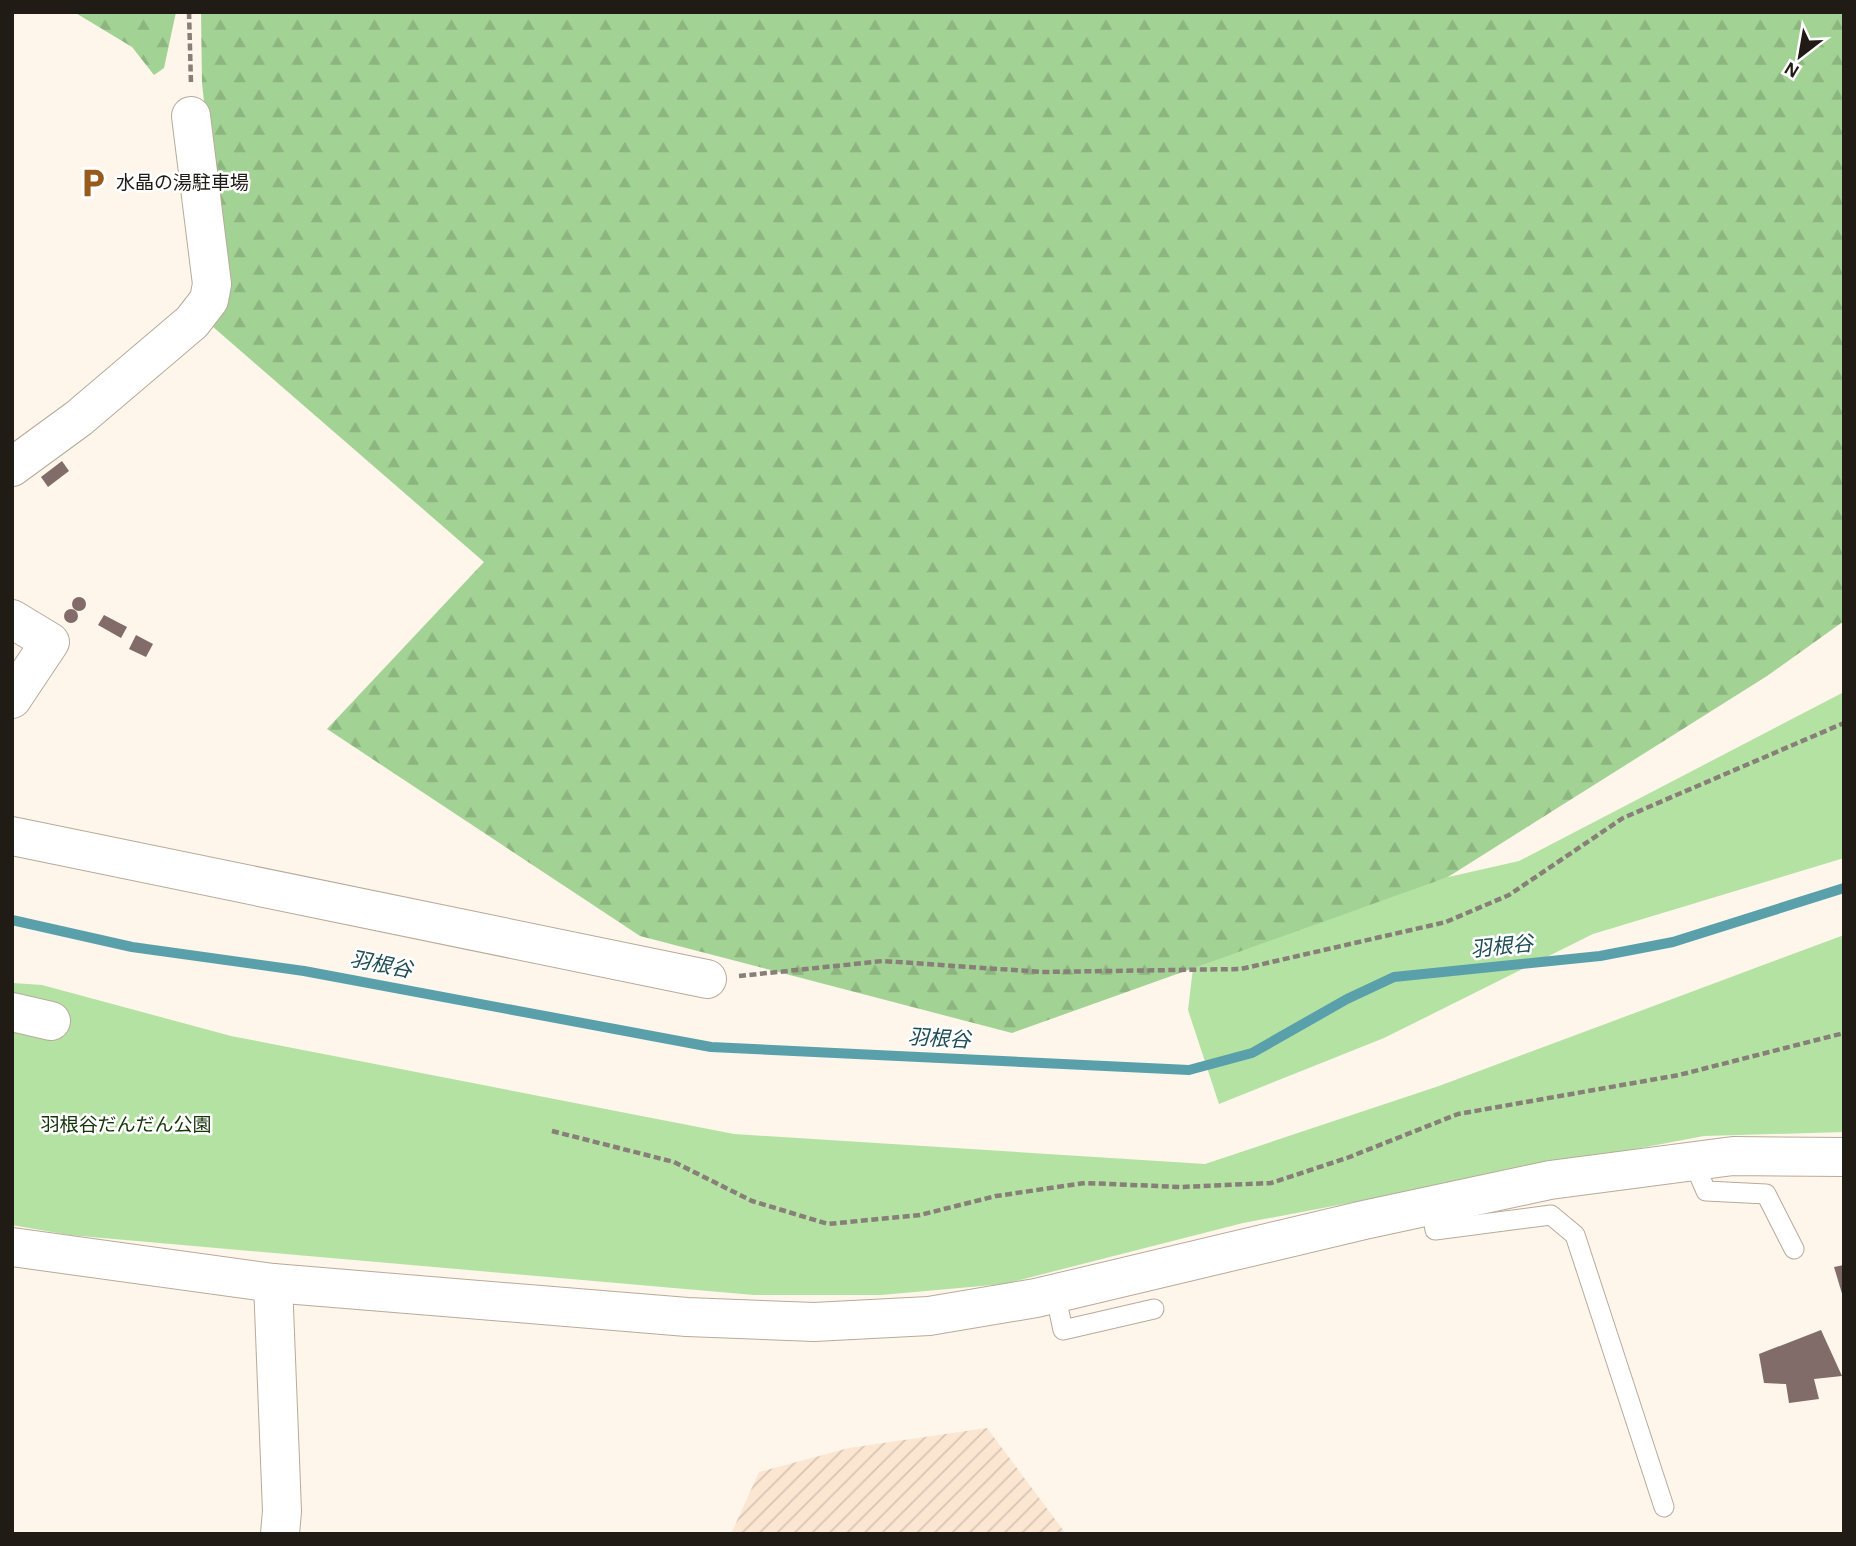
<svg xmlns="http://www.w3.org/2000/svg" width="1856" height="1546" viewBox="0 0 1856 1546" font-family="'Alegreya Sans','Noto Sans JP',sans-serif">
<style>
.industrial{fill:url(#industrial-furrows)}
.green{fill:#b3e2a3}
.forest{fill:url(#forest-firs)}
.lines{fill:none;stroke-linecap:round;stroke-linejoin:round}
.stream{stroke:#59a0ab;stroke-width:10}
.building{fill:#816c69}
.lane-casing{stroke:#b9aa9b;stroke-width:21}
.street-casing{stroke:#b9aa9b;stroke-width:40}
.path{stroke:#877f78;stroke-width:4.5;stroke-dasharray:7 3.5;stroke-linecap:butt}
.lane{stroke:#fff;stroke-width:19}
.street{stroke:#fff;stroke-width:38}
.labels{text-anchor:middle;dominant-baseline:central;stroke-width:5;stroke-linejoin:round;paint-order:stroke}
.poi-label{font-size:19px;fill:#211b16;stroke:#fff;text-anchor:start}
.park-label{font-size:19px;fill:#153408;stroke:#fff}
.water-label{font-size:21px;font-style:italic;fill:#1f4e55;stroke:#fff}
</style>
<defs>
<pattern id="industrial-furrows" width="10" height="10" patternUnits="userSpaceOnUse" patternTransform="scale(1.75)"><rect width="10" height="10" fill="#fbe6d1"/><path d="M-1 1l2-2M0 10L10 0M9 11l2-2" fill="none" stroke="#d7c5b3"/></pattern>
<pattern id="forest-firs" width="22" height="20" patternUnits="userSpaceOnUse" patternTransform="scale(1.75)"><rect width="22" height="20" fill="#a3d394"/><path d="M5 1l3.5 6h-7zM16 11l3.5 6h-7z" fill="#8cb57f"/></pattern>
</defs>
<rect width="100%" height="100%" fill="#fef5eb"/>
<path class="industrial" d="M987 1428 1066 1534H731L759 1472 849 1448Z"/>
<g class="green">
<path d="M1844 692V858L1593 934 1384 1038 1219 1104 1188 1010 1197 934 1519 861Z"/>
<path d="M1844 935V1132L1704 1136 1243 1223 1004 1284 881 1295H754L69 1235 12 1225V983L42 985 231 1036 734 1134 1205 1164 1439 1086Z"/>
</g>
<g class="forest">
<path d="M74 12H176L164 68 154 75 132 47Z"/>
<path d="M201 12H1844V621L1767 676 1448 877 1012 1033 640 936 327 729 484 562 212 326 224 284 202 83Z"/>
</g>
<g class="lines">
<path class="stream" d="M12 920 132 947 304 971 711 1047 1189 1070 1252 1053 1347 999 1394 977 1600 956 1673 942 1844 888"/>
</g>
<g class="building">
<path d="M62 461 69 471 48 487 41 477Z"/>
<circle cx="79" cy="604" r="7"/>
<circle cx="71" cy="616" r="7"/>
<path d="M104 615 127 627 121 638 98 625Z"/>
<path d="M136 635 153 644 146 657 129 649Z"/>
<path d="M1844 1265V1296L1843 1297 1834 1267Z"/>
<path d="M1821 1330 1842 1376 1814 1379 1819 1399 1789 1403 1786 1384 1764 1383 1759 1354Z"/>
</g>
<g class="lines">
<g class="lane-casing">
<g id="lane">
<path d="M1693 1161 1706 1191 1766 1194 1794 1249"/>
<path d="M1431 1205 1435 1230 1551 1215 1575 1235 1664 1507"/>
<path d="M1055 1293 1063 1330 1154 1309"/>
</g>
</g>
<g class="street-casing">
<g id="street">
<path d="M12 467 79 418 192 322 209 300 212 284 191 116"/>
<path d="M12 619 50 642 12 699"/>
<path d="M12 836 707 979"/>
<path d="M12 1012 51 1021"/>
<path d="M12 1247 273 1283 687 1317 814 1322 929 1316 1036 1298 1364 1220 1550 1180 1733 1156 1844 1157"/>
<path d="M273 1283 282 1511 280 1534"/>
</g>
</g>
<g class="path">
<path d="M189 12 191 84"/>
<path d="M739 976 883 961 1042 972 1241 969 1446 922 1509 895 1623 818 1844 723"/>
<path d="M552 1131 674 1162 752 1201 828 1224 920 1215 996 1196 1085 1183 1181 1187 1271 1183 1347 1158 1458 1114 1679 1075 1844 1033"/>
</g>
<use href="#lane" class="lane"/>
<use href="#street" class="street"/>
</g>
<defs>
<g id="parking-bare" transform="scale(2.415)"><path d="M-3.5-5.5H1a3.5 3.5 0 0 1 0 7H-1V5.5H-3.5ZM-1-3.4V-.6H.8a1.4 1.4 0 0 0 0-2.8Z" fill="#985b1e" stroke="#fff" stroke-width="2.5" paint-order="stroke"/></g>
</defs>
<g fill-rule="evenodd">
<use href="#parking-bare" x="93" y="183"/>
</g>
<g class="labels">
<g class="poi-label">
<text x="116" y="183">水晶の湯駐車場</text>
</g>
<g class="park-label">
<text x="126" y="1125">羽根谷だんだん公園</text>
</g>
<g class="water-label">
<text transform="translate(1502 947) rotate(-6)">羽根谷</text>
<text transform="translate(381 965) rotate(11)">羽根谷</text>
<text transform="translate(939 1039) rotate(3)">羽根谷</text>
</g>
</g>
<rect width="1856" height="1546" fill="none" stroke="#211b16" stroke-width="28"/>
<g transform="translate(1800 56) rotate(211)" stroke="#ffffff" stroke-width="5" paint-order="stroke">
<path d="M0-5L12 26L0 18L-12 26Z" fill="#211b16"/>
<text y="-10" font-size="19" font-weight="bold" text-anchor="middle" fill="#211b16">N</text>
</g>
</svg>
